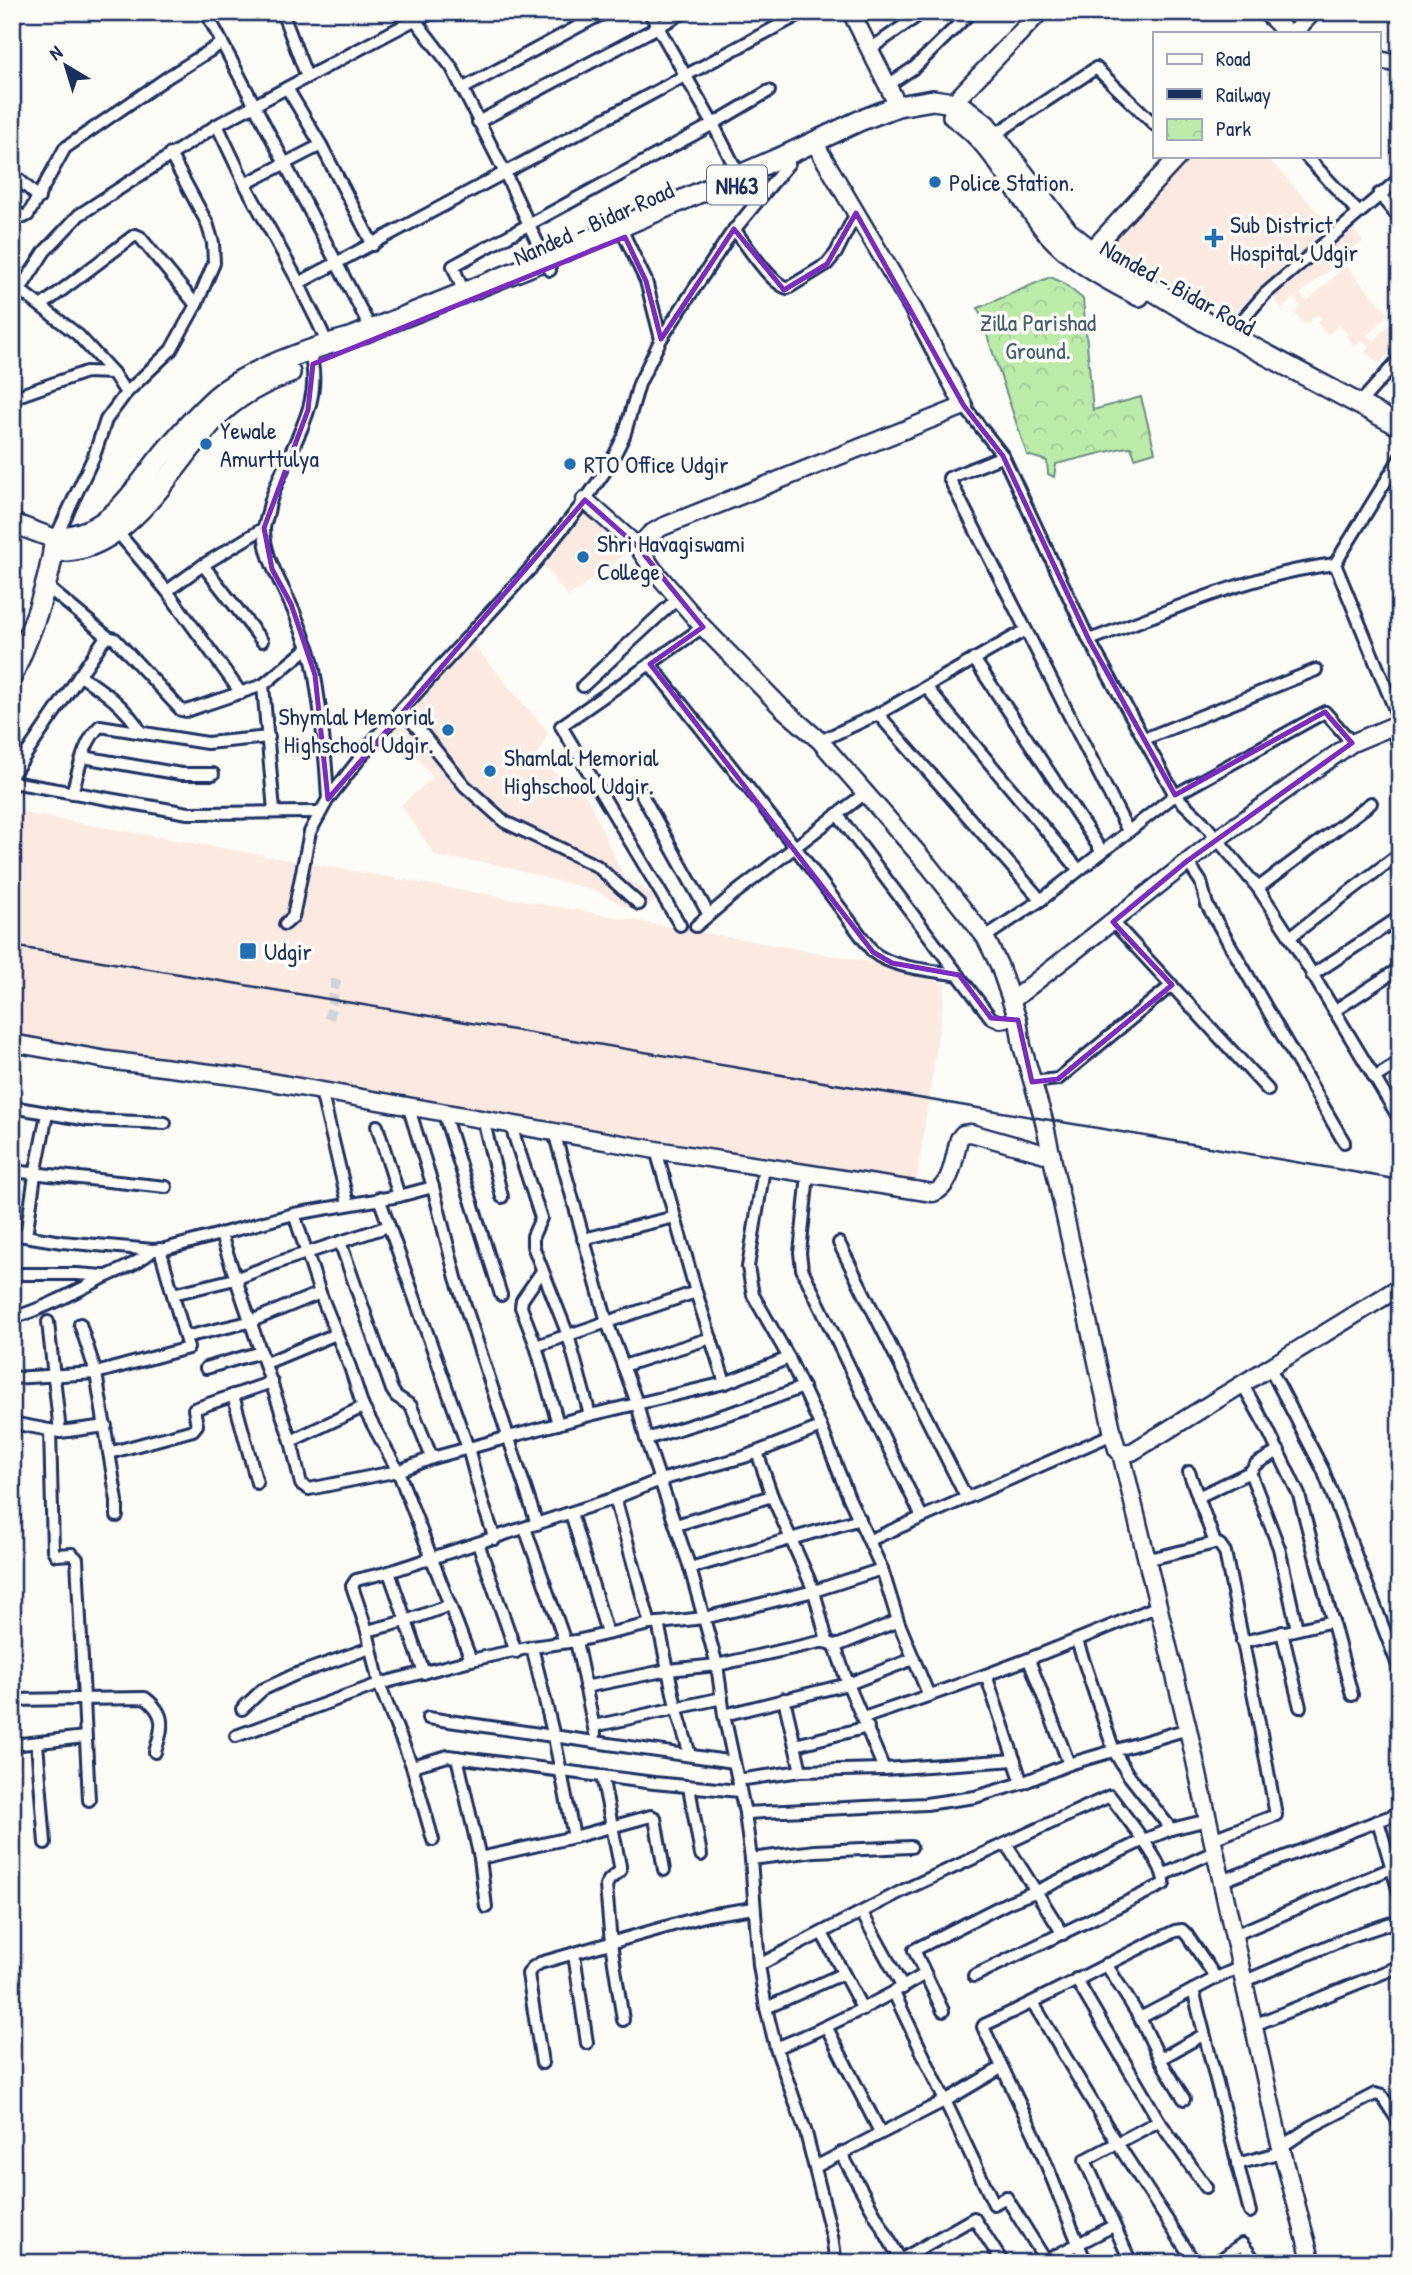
<svg xmlns="http://www.w3.org/2000/svg" width="1412" height="2275" viewBox="0 0 1412 2275" font-family="'Patrick Hand',sans-serif">
<style>
.built{fill:#fceae2}
.park{fill:url(#park-crowns);stroke:#6c8d84;stroke-width:2}
.lines{fill:none;stroke-linecap:round;stroke-linejoin:round}
.street-tunnel{stroke:#d0d3d8;stroke-width:10;stroke-dasharray:10 5;stroke-linecap:butt}
.street-casing{stroke:#1b2f5e;stroke-width:16}
.secondary-casing{stroke:#1b2f5e;stroke-width:21}
.primary-casing{stroke:#1b2f5e;stroke-width:23}
.highway-casing{stroke:#1b2f5e;stroke-width:24}
.street{stroke:#fdfcf7;stroke-width:10}
.secondary{stroke:#fdfcf7;stroke-width:16}
.primary{stroke:#fdfcf7;stroke-width:18}
.highway{stroke:#fdfcf7;stroke-width:19}
.rail{stroke:#1b2f5e;stroke-width:2.5}
.marked{fill:none;stroke:#7b2cbf;stroke-width:5;stroke-linejoin:round}
.poi-dot{fill:#1f6fb2;stroke:#fdfcf7;stroke-width:2.5}
.labels{text-anchor:middle;dominant-baseline:central;stroke-width:7;stroke-linejoin:round;paint-order:stroke}
.shield{fill:#fdfcf7;stroke:#5f6c8c;stroke-width:2}
.shield-label{font-size:23px;font-weight:bold;fill:#1b2f5e}
.poi-label{font-size:24px;fill:#1b2f5e;stroke:#fdfcf7;text-anchor:start}
.street-label{font-size:24px;fill:#1b2f5e;stroke:#fdfcf7}
.park-label{font-size:24px;fill:#435e71;stroke:#fdfcf7}
</style>
<defs>
<pattern id="park-crowns" width="20" height="18" patternUnits="userSpaceOnUse" patternTransform="scale(1.75)"><rect width="20" height="18" fill="#bceba9"/><path d="M2 6a3 3 0 1 1 6 0M12 15a3 3 0 1 1 6 0" fill="none" stroke="#a1ca94"/></pattern>
</defs>
<rect width="100%" height="100%" fill="#fdfcf7"/>
<filter id="ink" filterUnits="userSpaceOnUse"><feTurbulence type="fractalNoise" baseFrequency=".0143" numOctaves="2"/><feDisplacementMap in="SourceGraphic" scale="14" xChannelSelector="R" yChannelSelector="G"/><feConvolveMatrix kernelMatrix="1 2 1 2 8 2 1 2 1" color-interpolation-filters="sRGB"/></filter>
<g filter="url(#ink)">
<g class="built">
<path d="M1186 156H1266L1332 227 1222 324 1098 250Z"/>
<path d="M1353 228 1363 241 1300 294 1307 301 1346 266 1389 314 1367 336 1374 341 1400 312V339L1379 364 1365 352 1369 346 1362 340 1355 347 1345 336 1347 333 1339 325 1328 335 1317 323 1322 319 1318 314 1305 325 1294 312 1301 306 1295 298 1282 309 1271 295Z"/>
<path d="M586 508 628 552 568 597 542 563Z"/>
<path d="M470 641 548 732 535 764 572 779 588 799 624 877 659 898 639 913 596 891 489 863 436 857 401 805 433 777 392 727Z"/>
<path d="M12 811 871 962 946 984 916 1185 115 1054 12 1035Z"/>
</g>
<path class="park" d="M1050 277 1062 282 1083 299 1093 410 1141 397 1155 452 1135 458 1131 447 1122 448 1056 464 1054 477 1048 474 1047 461 1027 455 978 308Z"/>
<g class="lines">
<path class="street-tunnel" d="M329 1019 337 975"/>
<g class="street-casing">
<g id="street">
<path d="M206 12 371 329"/>
<path d="M282 12 307 77"/>
<path d="M409 12 452 68 505 173 550 270"/>
<path d="M591 12 594 18 607 12"/>
<path d="M649 12 658 27 684 12"/>
<path d="M870 49 919 15 917 12"/>
<path d="M888 85 915 67 971 12"/>
<path d="M287 88 321 145 373 245"/>
<path d="M462 89 594 18"/>
<path d="M478 122 658 27 713 124 769 91"/>
<path d="M217 125 245 184 299 283"/>
<path d="M994 135 1096 68 1155 125"/>
<path d="M1306 156 1358 212"/>
<path d="M12 173 39 198"/>
<path d="M245 184 321 145"/>
<path d="M1379 194 1400 219"/>
<path d="M12 210 24 217 28 215 65 148 168 77 222 43"/>
<path d="M622 225 625 237 646 281 661 339"/>
<path d="M734 229C746 244 771 285 788 288L827 264 836 253 856 213"/>
<path d="M12 284 78 335 113 373"/>
<path d="M464 293 453 266 713 124 739 175"/>
<path d="M12 302 45 251 79 215 217 125 416 19 436 12"/>
<path d="M41 306 135 235 140 237 196 305"/>
<path d="M1229 335 1265 294 1400 178"/>
<path d="M327 344C320 323 307 304 299 283L804 12"/>
<path d="M309 352C328 407 281 456 269 507 268 514 265 522 264 528 264 556 279 579 290 603 297 617 302 633 308 647 313 660 315 675 317 689 323 726 326 762 328 799"/>
<path d="M12 398 86 372 113 373 126 393"/>
<path d="M1359 404 1400 358"/>
<path d="M964 406 1003 456 1089 640 1175 795 1203 822 1258 888 1290 937 1400 1120"/>
<path d="M1400 458 1335 564 1400 722"/>
<path d="M115 529 167 591 241 693"/>
<path d="M55 539 94 456 106 420 126 393 171 350 197 303 214 263 213 243 207 223 170 154"/>
<path d="M203 565 262 641"/>
<path d="M46 586 108 637"/>
<path d="M167 591 203 565 264 528"/>
<path d="M1026 630 1128 831"/>
<path d="M1089 640C1170 611 1250 574 1335 564"/>
<path d="M974 659 1102 852"/>
<path d="M650 664 795 847 873 952C893 969 934 970 959 975"/>
<path d="M79 675C104 691 126 707 141 732"/>
<path d="M263 685 274 811"/>
<path d="M583 686 679 597"/>
<path d="M926 687 1079 870"/>
<path d="M402 709 465 786 505 822 597 866 639 904"/>
<path d="M878 714 1041 900"/>
<path d="M1391 726 1400 749"/>
<path d="M1144 739 1316 670"/>
<path d="M820 741 878 714 1026 630 949 478 1003 456"/>
<path d="M83 757 181 774H213"/>
<path d="M12 775 103 641 108 637 115 639 181 710 186 711 263 685 308 648"/>
<path d="M12 782 188 813 320 812"/>
<path d="M637 786 709 915"/>
<path d="M72 793C79 771 83 742 100 726L207 743 269 737"/>
<path d="M837 814 991 1018 1000 1022 1018 1020"/>
<path d="M1187 861 1201 882 1207 905 1344 1142"/>
<path d="M1258 888 1371 803"/>
<path d="M1113 922 1268 1090"/>
<path d="M285 924 293 917 310 832 328 799 378 735 531 568 583 503 609 466 624 436 639 384 661 339 730 235 789 163"/>
<path d="M680 925 561 726 703 627"/>
<path d="M696 926 734 894 864 794"/>
<path d="M985 937 1041 900 1175 795 1325 712 1352 743"/>
<path d="M1290 937 1399 854"/>
<path d="M1312 975 1400 917"/>
<path d="M1334 1011 1400 968"/>
<path d="M1374 1078 1400 1062"/>
<path d="M1032 1082 1058 1079 1172 985"/>
<path d="M321 1091 348 1203"/>
<path d="M408 1105 433 1187 456 1278 537 1524"/>
<path d="M12 1107 88 1120 165 1123"/>
<path d="M443 1111 501 1295"/>
<path d="M483 1119 502 1197"/>
<path d="M510 1123 541 1218 533 1236V1246L568 1335 590 1415"/>
<path d="M377 1126 399 1196 433 1187"/>
<path d="M554 1132 607 1322 637 1403 646 1439 690 1568 717 1665 724 1715 745 1813 751 1859 759 1965 766 2008 776 2048 806 2133 832 2236 836 2263"/>
<path d="M656 1150 696 1292 725 1383"/>
<path d="M764 1168 748 1267 753 1295 789 1358 821 1427 849 1498 882 1569 898 1621 929 1696"/>
<path d="M12 1171 166 1187"/>
<path d="M808 1174 800 1253 802 1269 922 1517"/>
<path d="M379 1198 468 1448 483 1504 495 1539"/>
<path d="M294 1214 320 1293 350 1367 363 1407 398 1471 471 1660"/>
<path d="M12 1234 62 1242 153 1250 165 1249 294 1214 399 1196"/>
<path d="M221 1235 291 1441 301 1484 309 1489 398 1471 432 1458 590 1415 725 1383 789 1358"/>
<path d="M26 1236 35 1175 47 1114"/>
<path d="M583 1239 675 1217"/>
<path d="M340 1242 392 1390 396 1396 411 1406 432 1458"/>
<path d="M839 1243 966 1497"/>
<path d="M542 1271 522 1300 521 1307 536 1346 558 1424"/>
<path d="M12 1274H77L104 1276"/>
<path d="M173 1294 235 1279 282 1261 389 1226"/>
<path d="M12 1318C43 1309 71 1294 99 1280 117 1271 138 1264 153 1250"/>
<path d="M48 1322 60 1432"/>
<path d="M80 1324 96 1373 117 1501V1516"/>
<path d="M185 1337 249 1322 320 1293"/>
<path d="M536 1346 696 1292"/>
<path d="M266 1363 336 1334"/>
<path d="M623 1366 711 1338"/>
<path d="M206 1368 261 1352"/>
<path d="M1270 1368 1323 1470 1400 1671"/>
<path d="M12 1378 96 1373 188 1348 160 1249"/>
<path d="M1243 1385 1268 1430 1299 1495 1352 1695"/>
<path d="M233 1395 257 1483"/>
<path d="M12 1423 60 1432 106 1426"/>
<path d="M50 1430 53 1550 56 1555 72 1554 77 1559 89 1800"/>
<path d="M646 1439 747 1408 803 1387"/>
<path d="M291 1441 363 1407"/>
<path d="M1279 1451 1256 1464 1250 1472 1279 1548 1297 1629"/>
<path d="M757 1452 772 1496 814 1591 827 1641"/>
<path d="M109 1453 193 1430 197 1425 194 1409 272 1382"/>
<path d="M1189 1472 1215 1543"/>
<path d="M1198 1497 1250 1472"/>
<path d="M615 1498 650 1624"/>
<path d="M571 1513 607 1633"/>
<path d="M676 1525 772 1496"/>
<path d="M525 1528 565 1642"/>
<path d="M870 1540 1113 1434"/>
<path d="M478 1543 516 1652"/>
<path d="M1146 1560 1215 1543 1220 1545 1225 1552 1258 1717 1276 1815 1212 1839"/>
<path d="M690 1568 860 1519"/>
<path d="M389 1572 356 1580 352 1586 367 1631 379 1684 412 1766 433 1840"/>
<path d="M658 1623 676 1707 690 1755"/>
<path d="M367 1631 406 1621 450 1605"/>
<path d="M1282 1632 1300 1707"/>
<path d="M576 1641 595 1733"/>
<path d="M1077 1641 1114 1751 1127 1773 1171 1829"/>
<path d="M1242 1642 1333 1621"/>
<path d="M835 1646 848 1684 884 1769"/>
<path d="M532 1647 554 1737 574 1837"/>
<path d="M1029 1660 1069 1764"/>
<path d="M424 1673 389 1572 615 1498 660 1480 744 1457 821 1427"/>
<path d="M986 1675 1022 1783"/>
<path d="M585 1687 668 1670 717 1665 820 1642C828 1641 832 1646 839 1645L898 1621"/>
<path d="M784 1699 801 1771"/>
<path d="M12 1700 145 1698C168 1715 162 1729 155 1752"/>
<path d="M242 1709 262 1690 294 1675 370 1648"/>
<path d="M724 1715 848 1684 913 1659"/>
<path d="M428 1718 734 1762"/>
<path d="M863 1718C963 1685 1061 1648 1158 1606"/>
<path d="M594 1726 722 1698"/>
<path d="M236 1736 379 1684 471 1660 532 1647 576 1641 650 1624 704 1618 814 1591 882 1569"/>
<path d="M37 1743 45 1843"/>
<path d="M12 1745 85 1737"/>
<path d="M795 1745 868 1727"/>
<path d="M457 1757 480 1858 486 1907"/>
<path d="M412 1766 448 1756 654 1783 739 1791"/>
<path d="M602 1776 620 1866V1871L609 1880 606 1886 611 1943 623 2020"/>
<path d="M738 1780 801 1771 884 1769 1015 1760"/>
<path d="M689 1787 701 1855"/>
<path d="M745 1813 926 1804 975 1797 1022 1783 1069 1764 1188 1729"/>
<path d="M1378 1821 1400 1813"/>
<path d="M1006 1844 1063 1934"/>
<path d="M480 1858 574 1837 651 1816 655 1818 664 1870"/>
<path d="M751 1859 815 1851 911 1847"/>
<path d="M1163 1875 1207 1855"/>
<path d="M1222 1881 1378 1821 1400 1896"/>
<path d="M862 1913 903 1988"/>
<path d="M822 1933 863 2010"/>
<path d="M1234 1935 1392 1868"/>
<path d="M574 1954 587 2043"/>
<path d="M1106 1964 1140 2018 1160 2059 1184 2099"/>
<path d="M759 1965 904 1890 1110 1796C1123 1814 1166 1864 1164 1884L974 1976"/>
<path d="M1076 1979 1159 2121 1206 2187"/>
<path d="M1245 1981 1349 1937 1400 1920"/>
<path d="M1193 1990 1250 2212"/>
<path d="M894 1993 994 2204 1006 2197 1046 2261"/>
<path d="M1033 2003 1117 2143 1195 2263"/>
<path d="M766 2008 842 1974"/>
<path d="M943 2011 914 1950 1009 1902 1037 1891 1144 1840 1171 1829 1208 1820"/>
<path d="M1140 2018 1216 1978 1241 1967"/>
<path d="M1254 2025 1400 1966"/>
<path d="M827 2028 880 2132"/>
<path d="M776 2048C828 2027 877 2003 925 1974"/>
<path d="M1160 2059 1203 2035"/>
<path d="M542 2063 528 1974 532 1968 540 1963 708 1915 754 1908"/>
<path d="M1281 2147 1311 2127 1375 2094 1382 2096 1400 2124"/>
<path d="M841 2153 902 2263"/>
<path d="M1237 2164 1282 2152"/>
<path d="M815 2167 952 2097 1001 2068"/>
<path d="M895 2263 974 2218 1003 2263"/>
<path d="M1041 2263 1113 2226"/>
<path d="M1086 2263 1035 2136 983 2027 984 2025C1049 1996 1111 1961 1175 1931L1182 1930 1187 1935 1216 1978"/>
<path d="M1131 2263 1085 2160 1159 2121"/>
<path d="M1216 2263 1242 2244 1257 2263"/>
</g>
</g>
<g class="secondary-casing">
<g id="secondary">
<path d="M851 12 898 106"/>
<path d="M1266 12 1287 33"/>
<path d="M1293 33 1313 12"/>
<path d="M1379 60 1400 64"/>
<path d="M953 103 1040 12"/>
<path d="M814 142 913 309 964 406 662 527 650 534 638 547 653 569 703 627 782 708 820 741 929 866 985 937 999 965 1018 1020 1022 1046 1043 1117 1113 1434 1117 1449 1121 1453 1132 1452 1400 1287"/>
<path d="M1091 251 1179 156"/>
<path d="M585 500 638 547"/>
<path d="M1011 1001 1217 839 1352 743 1400 723"/>
<path d="M12 1043 107 1060 242 1077 656 1150 933 1193C952 1187 954 1157 959 1139L963 1134 971 1133 1052 1156"/>
<path d="M1121 1453 1188 1729 1278 2136 1312 2263"/>
</g>
</g>
<g class="primary-casing">
<path id="primary" d="M12 523 55 539"/>
</g>
<g class="highway-casing">
<g id="highway">
<path d="M953 116C994 143 1014 190 1044 228 1069 259 1104 278 1139 296"/>
<path d="M53 551C129 558 175 458 221 413 241 394 265 382 290 373"/>
<path d="M12 676C31 632 49 587 55 539 65 537 77 535 86 531 115 521 140 484 158 460 176 438 195 416 216 397 249 369 312 348 353 337L528 267 786 155 859 121 898 106 933 100 953 103 967 110 986 125 1068 232 1104 261 1205 322 1400 426"/>
</g>
</g>
<use href="#street" class="street"/>
<use href="#secondary" class="secondary"/>
<use href="#primary" class="primary"/>
<use href="#highway" class="highway"/>
<path class="rail" d="M12 946C475 1025 938 1099 1400 1180"/>
</g>
</g>
<path class="marked" d="M856 213 964 406 1003 456 1089 640 1175 795 1325 712 1352 743 1187 861 1113 922 1172 985 1058 1079 1032 1082 1018 1020 991 1018 959 975 892 963 873 952 650 664 703 627 638 547 585 500 328 799 315 675 291 604 272 569 264 528 308 410 313 364 625 237 646 281 661 339 734 229 784 290 827 264Z"/>
<g class="poi-dot">
<circle cx="935" cy="182" r="7"/>
<path d="M1210.5 227.5h7v7h7v7h-7v7h-7v-7h-7v-7h7z"/>
<circle cx="206" cy="444" r="7"/>
<circle cx="570" cy="464" r="7"/>
<circle cx="583" cy="557" r="7"/>
<circle cx="448" cy="730" r="7"/>
<circle cx="490" cy="771" r="7"/>
<rect x="239" y="942" width="18" height="18" rx="3.5"/>
</g>
<g class="labels">
<rect class="shield" x="707" y="165.5" width="60" height="39" rx="5"/>
<g class="shield-label">
<text x="737" y="185">NH63</text>
</g>
<g class="poi-label">
<text x="949" y="182">Police Station.</text>
<text x="1230" y="224">Sub District<tspan x="1230" dy="28">Hospital, Udgir</tspan></text>
<text x="220" y="430">Yewale<tspan x="220" dy="28">Amurttulya</tspan></text>
<text x="584" y="464">RTO Office Udgir</text>
<text x="597" y="543">Shri Havagiswami<tspan x="597" dy="28">College</tspan></text>
<text x="434" y="716" text-anchor="end">Shymlal Memorial<tspan x="434" dy="28">Highschool Udgir.</tspan></text>
<text x="504" y="757">Shamlal Memorial<tspan x="504" dy="28">Highschool Udgir.</tspan></text>
<text x="264" y="951">Udgir</text>
</g>
<g class="street-label">
<text transform="translate(593 223) rotate(-24)">Nanded - Bidar Road</text>
<text transform="translate(1178 287) rotate(29)">Nanded - Bidar Road</text>
</g>
<g class="park-label">
<text x="1038" y="322">Zilla Parishad<tspan x="1038" dy="28">Ground.</tspan></text>
</g>
</g>
<rect width="1412" height="2275" fill="none" stroke="#fdfcf7" stroke-width="42"/>
<rect x="21" y="21" width="1370" height="2233" fill="none" stroke="#1b2f5e" stroke-width="2.5" filter="url(#ink)"/>
<rect x="1153" y="32" width="228" height="126" fill="#fdfcf7" stroke="#a3aaba" stroke-width="2"/>
<rect x="1167" y="54" width="35" height="10" fill="#fdfcf7" stroke="#a3aaba" stroke-width="2"/>
<text x="1216" y="66" font-size="21" fill="#1b2f5e">Road</text>
<rect x="1167" y="89" width="35" height="10" fill="#1b2f5e" stroke="#a3aaba" stroke-width="2"/>
<text x="1216" y="102" font-size="21" fill="#1b2f5e">Railway</text>
<rect x="1167" y="119" width="35" height="21" fill="url(#park-crowns)" stroke="#a3aaba" stroke-width="2"/>
<text x="1216" y="136" font-size="21" fill="#1b2f5e">Park</text>
<g transform="translate(66 66) rotate(322)" stroke="#fdfcf7" stroke-width="5" paint-order="stroke">
<path d="M0-5L12 26L0 18L-12 26Z" fill="#1b2f5e"/>
<text y="-10" font-size="19" font-weight="bold" text-anchor="middle" fill="#1b2f5e">N</text>
</g>
</svg>
